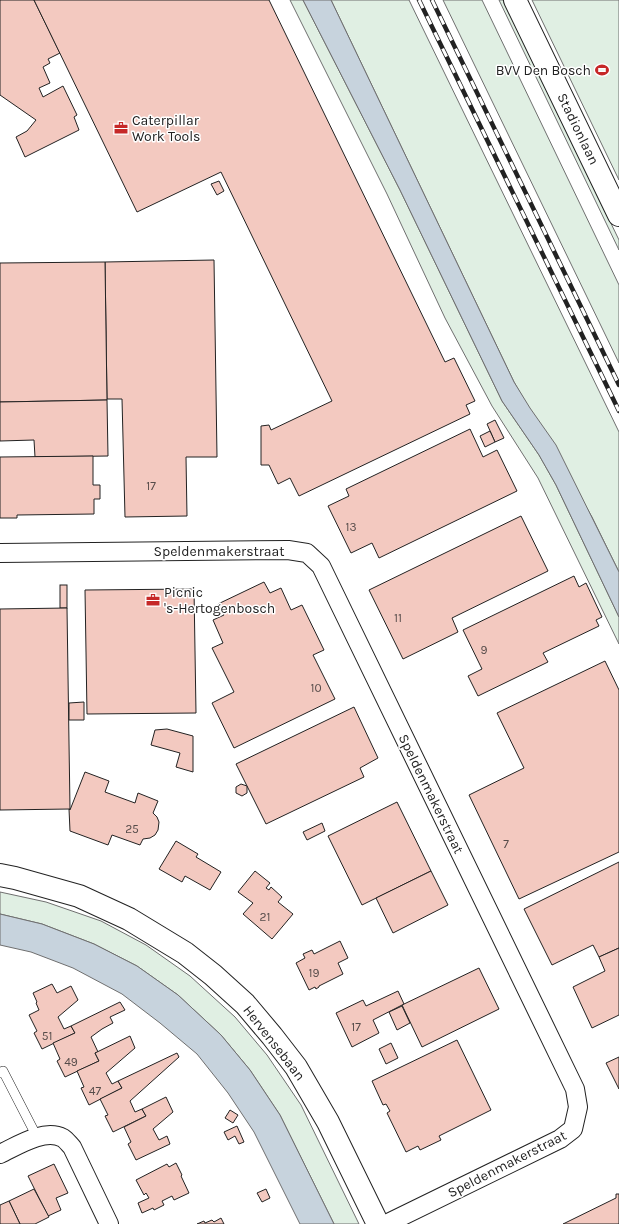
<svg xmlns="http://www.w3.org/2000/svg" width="619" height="1224" viewBox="0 0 619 1224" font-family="Karla,sans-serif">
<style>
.green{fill:#e0efe3;stroke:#6f6f6f}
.water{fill:#c7d3dd;stroke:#6f6f6f}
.building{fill:#f3c9c0;stroke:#222}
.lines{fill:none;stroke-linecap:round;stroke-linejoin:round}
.lane-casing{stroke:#222;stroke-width:10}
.street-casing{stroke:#222;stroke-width:20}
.secondary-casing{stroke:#222;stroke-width:24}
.lane{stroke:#fff;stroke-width:9}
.street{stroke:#fff;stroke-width:18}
.secondary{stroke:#fff;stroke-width:22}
.rail-casing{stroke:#222;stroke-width:4.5}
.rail{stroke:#fff;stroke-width:3;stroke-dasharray:9;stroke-linecap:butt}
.labels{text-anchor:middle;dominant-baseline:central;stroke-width:3;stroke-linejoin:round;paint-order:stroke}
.number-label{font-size:12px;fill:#564c4a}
.poi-label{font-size:14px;fill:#222;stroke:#fff;text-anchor:start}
.street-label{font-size:14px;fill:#222;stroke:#fff}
</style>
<rect width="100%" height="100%" fill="#fff"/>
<g class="green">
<path d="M290 0H303L400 190 502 401 539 455 556 485 619 617V644L538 478 492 406 445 318 387 194Z"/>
<path d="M331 0H409L619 432V572L592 517 514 382Z"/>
<path d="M443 0H482L619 285V363Z"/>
<path d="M499 0H503L619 240V250Z"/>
<path d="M532 0H619V180Z"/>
<path d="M0 892 46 902 101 921 146 945 190 976 235 1017 267 1055 301 1105 359 1224H334L280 1115 250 1070 221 1035 178 995 137 966 94 944 42 924 0 914Z"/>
</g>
<g class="water">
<path d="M303 0H331L514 382 530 408 556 445 619 572V617L556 485 539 455 502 401 400 190Z"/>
<path d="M0 914 42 924 94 944 137 966 178 995 221 1035 250 1070 280 1115 334 1224H300L254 1132 228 1093 197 1054 160 1023 122 994 73 968 31 952 0 945Z"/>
</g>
<g class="building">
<path d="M0 0H34L60 53 48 59 50 63 43 67 50 83 39 88 43 97 63 86 77 115 74 117 79 130 25 157 16 137 27 131 36 120 0 95Z"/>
<path d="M34 0H269L445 362 454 358 475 401 466 405 470 414 299 496 290 478 278 484 269 465H261V426L269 425 271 430 332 401 221 172 137 212Z"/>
<path d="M219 181 224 191 217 195 211 184Z"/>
<path d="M214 260 217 457H186L187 516 125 517 122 399H107L105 262Z"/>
<path d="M105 262 107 400 0 402V263Z"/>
<path d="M107 400 108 456 35 457 34 440 0 441V402Z"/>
<path d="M495 420 504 438 495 442 487 424Z"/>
<path d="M470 429 483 457 497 450 517 491 379 558 372 543 351 553 328 506 349 496 346 489Z"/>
<path d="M490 431 495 442 485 447 480 436Z"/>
<path d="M93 456V485H100V499H94V514L17 515V518H0V457Z"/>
<path d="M521 516 548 571 452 618 458 632 403 659 369 590Z"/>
<path d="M574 576 579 587 586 583 602 617 596 620 599 626 543 653 548 662 478 696 468 676 482 669 463 630Z"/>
<path d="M264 582 270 593 281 588 291 610 302 605 324 650 313 655 335 699 234 748 212 703 234 692 212 648 223 643 213 620 224 615 218 604Z"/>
<rect x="60" y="585" width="7" height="23"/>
<path d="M194 589 196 713 87 714 85 590Z"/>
<path d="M67 608 70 809 0 810V609Z"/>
<path d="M605 661 619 690V852L519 899 469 795 524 768 497 713Z"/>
<path d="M84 702V720H69V703Z"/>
<path d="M354 707 378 758 360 768 364 777 266 824 236 764Z"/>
<path d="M167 729 193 736V772L176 767 180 753 151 745 155 730Z"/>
<path d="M85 772 109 781 105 792 135 803 138 793 158 801 153 813 157 817 159 822 158 830 155 835 150 838 143 839 140 845 112 835 108 845 70 831 69 809 70 810Z"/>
<path d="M241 784 247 786V793L242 796 236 793V787Z"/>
<path d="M397 802 431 871 362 905 328 836Z"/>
<path d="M322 823 325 831 307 840 303 832Z"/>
<path d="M176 841 198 854 196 857 221 872 210 890 185 876 182 882 159 869Z"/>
<path d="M619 862V948L599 957 593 945 552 965 524 909Z"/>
<path d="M255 871 270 883 266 888 269 890 271 887 282 897 278 902 293 914 272 939 243 914 253 903 238 892Z"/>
<path d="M431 871 448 905 393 933 376 898Z"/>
<path d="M340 941 348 958 338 963 343 974 319 986V987L316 989 315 987 309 990 296 963 305 958 303 954 312 950 314 954Z"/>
<path d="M619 948V1015L592 1028 573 987 605 971 599 957Z"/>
<path d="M479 968 499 1009 422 1047 402 1005Z"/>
<path d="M52 984 57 993 71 986 78 1000 58 1017 64 1029 71 1026 75 1033 42 1049 34 1033 37 1031 29 1015 39 1010 36 1003 37 1002 33 993Z"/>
<path d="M398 991 404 1004 373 1020 379 1033 352 1047 336 1013 363 1000 366 1006Z"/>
<path d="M120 1002 125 1010 110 1017 113 1023 102 1029 91 1037 98 1052 95 1053 99 1061 65 1077 57 1061 60 1059 53 1043 75 1033 71 1026Z"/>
<path d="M402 1006 410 1023 397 1030 389 1012Z"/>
<path d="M130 1036 135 1048 106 1073 112 1084 118 1081 122 1088 89 1105 81 1088 84 1087 77 1071 99 1061 95 1053Z"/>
<path d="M457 1040 491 1110 439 1136 441 1140 420 1150 418 1146 406 1152 387 1113 390 1111 386 1104 383 1105 372 1081Z"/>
<path d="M391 1043 398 1058 386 1064 379 1049Z"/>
<path d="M177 1053 179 1057 130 1101 135 1112 142 1109 146 1116 113 1132 105 1116 108 1115 100 1099 122 1088 118 1081Z"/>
<path d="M619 1057V1089L606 1063Z"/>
<path d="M166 1097 173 1112 153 1129 159 1140 167 1136 170 1144 136 1160 128 1144 131 1142 124 1127 146 1116 142 1109Z"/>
<path d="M230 1110 238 1115 233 1123 225 1118Z"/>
<path d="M237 1126 244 1142 239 1144 235 1136 228 1140 224 1132Z"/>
<path d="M176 1163 182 1175 181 1176 189 1193 174 1200 172 1196 162 1201 164 1205 154 1210 153 1208 142 1213 138 1203 149 1198 146 1193 144 1195 136 1180 167 1164 169 1167Z"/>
<path d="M54 1164 68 1193 56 1198 61 1210 48 1216 28 1176Z"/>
<path d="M34 1189 49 1217 35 1224H20L9 1201Z"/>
<path d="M266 1189 270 1198 262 1202 257 1193Z"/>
<path d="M616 1194H619V1224H563L616 1198Z"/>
<path d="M9 1201 20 1224H0V1205Z"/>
<path d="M221 1218 224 1224H197L204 1221 205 1223 212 1220 214 1222Z"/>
</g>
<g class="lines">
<g class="lane-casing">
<path id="lane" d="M0 1073 3 1071 37 1137"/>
</g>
<g class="street-casing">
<g id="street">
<path d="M0 553 288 550 307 553 321 566 575 1089 578 1107 573 1129 560 1139 386 1224"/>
<path d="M0 1154C17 1146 44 1128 63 1138 66 1140 69 1144 72 1147L109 1224"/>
</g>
</g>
<g class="secondary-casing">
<g id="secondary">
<path d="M515 0 619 215"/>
<path d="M0 875 15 878 79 896 129 919 185 953 213 975 245 1004 272 1036 296 1067 328 1122 378 1224"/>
</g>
</g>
<use href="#lane" class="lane"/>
<use href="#street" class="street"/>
<use href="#secondary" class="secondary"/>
<g class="rail-casing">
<g id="rail">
<path d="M419 0 619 411"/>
<path d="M432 0 619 385"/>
</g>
</g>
<use href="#rail" class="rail"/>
</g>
<defs>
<g id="stadium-bare" transform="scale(1.08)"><path d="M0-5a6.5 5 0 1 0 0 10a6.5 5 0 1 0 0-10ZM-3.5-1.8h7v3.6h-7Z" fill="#c62828" stroke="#fff" stroke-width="2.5" paint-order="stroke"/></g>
<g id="office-bare" transform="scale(1.08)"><path d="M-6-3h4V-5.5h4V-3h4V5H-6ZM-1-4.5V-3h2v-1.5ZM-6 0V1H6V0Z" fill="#c62828" stroke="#fff" stroke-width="2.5" paint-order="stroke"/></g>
</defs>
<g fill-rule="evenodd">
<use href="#stadium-bare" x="602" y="70"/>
<use href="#office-bare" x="121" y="128"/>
<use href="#office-bare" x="153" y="600"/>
</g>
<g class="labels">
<g class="number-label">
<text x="151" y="486">17</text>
<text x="351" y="527">13</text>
<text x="398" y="618">11</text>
<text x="484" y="650">9</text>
<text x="316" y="688">10</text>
<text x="132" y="829">25</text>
<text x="506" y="844">7</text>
<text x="265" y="917">21</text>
<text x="314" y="973">19</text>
<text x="356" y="1027">17</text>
<text x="47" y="1036">51</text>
<text x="71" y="1062">49</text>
<text x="95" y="1091">47</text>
</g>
<g class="poi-label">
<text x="591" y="70" text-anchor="end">BVV Den Bosch</text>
<text x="132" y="120">Caterpillar<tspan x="132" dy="16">Work Tools</tspan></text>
<text x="164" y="592">Picnic<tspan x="164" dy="16">'s-Hertogenbosch</tspan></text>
</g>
<g class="street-label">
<text transform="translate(578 129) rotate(64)">Stadionlaan</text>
<text x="219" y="551">Speldenmakerstraat</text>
<text transform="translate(431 794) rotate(64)">Speldenmakerstraat</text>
<text transform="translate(274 1043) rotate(52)">Hervensebaan</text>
<text transform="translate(507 1164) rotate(-27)">Speldenmakerstraat</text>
</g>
</g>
</svg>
